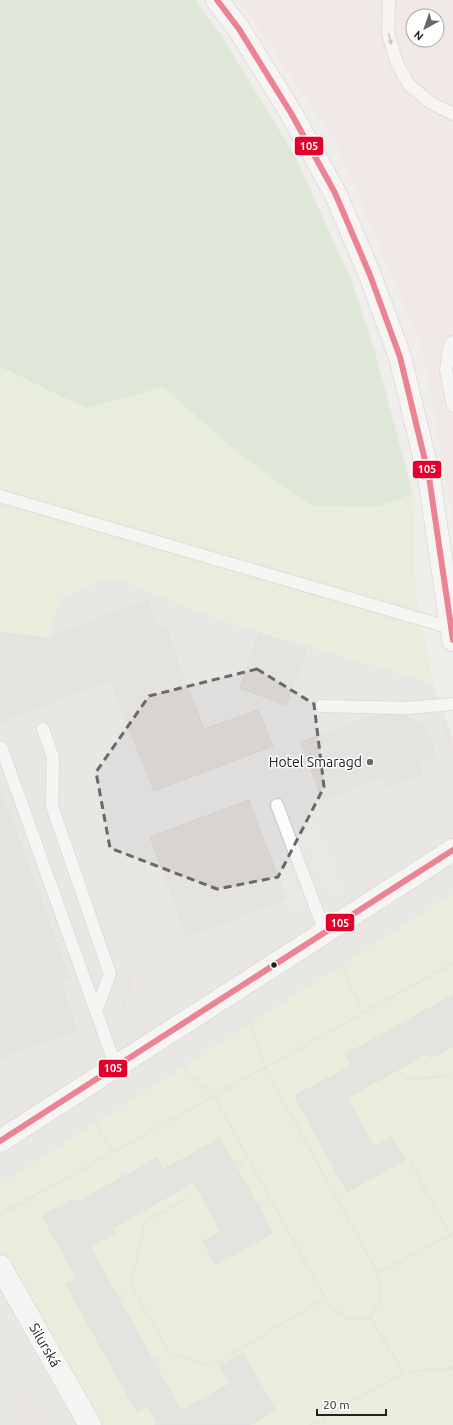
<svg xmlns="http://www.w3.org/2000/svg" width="453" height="1425" viewBox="0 0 453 1425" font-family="Ubuntu,sans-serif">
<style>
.residential{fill:#dfdedc}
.commercial{fill:#f1e3e1;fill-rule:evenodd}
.grass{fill:#ddeccb}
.forest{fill:#cbdec1}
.parking{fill:#e0dfde}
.building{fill:#d7d4d2;stroke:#d3d0cc}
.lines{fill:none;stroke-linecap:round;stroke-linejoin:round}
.service-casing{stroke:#c9c8c7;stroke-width:14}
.minor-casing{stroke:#c9c8c7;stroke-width:24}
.path{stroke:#dccecd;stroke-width:2.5;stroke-dasharray:2 2;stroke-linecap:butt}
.service{stroke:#fdfcfc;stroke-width:12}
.minor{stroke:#fdfcfc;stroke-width:22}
.bus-1-casing{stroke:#fff;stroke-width:9}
.bus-1{stroke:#e4002b;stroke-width:6}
.oneway{fill:#9a9a9a}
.marked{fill:none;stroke:#6a6968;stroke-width:3;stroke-dasharray:8 5;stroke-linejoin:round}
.poi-dot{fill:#6a6968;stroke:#fff;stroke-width:1.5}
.bus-dot{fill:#222;stroke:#fff;stroke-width:1.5}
.labels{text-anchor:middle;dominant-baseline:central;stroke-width:3;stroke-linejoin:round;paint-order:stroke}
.poi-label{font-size:14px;fill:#222;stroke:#fff;text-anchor:end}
.street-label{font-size:14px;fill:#222;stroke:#fff}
.line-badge{stroke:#fff;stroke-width:1.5}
.badge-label{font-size:11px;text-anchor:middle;font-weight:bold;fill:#fff}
</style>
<rect width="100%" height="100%" fill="#f0eeeb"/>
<path class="residential" d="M112 576 221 620 433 683 453 738V1425H0V633L48 638 59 598Z"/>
<path class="commercial" d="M239 0H453V524L423 350 336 143ZM413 16H437V40H413Z"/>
<g class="grass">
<path d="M0 367 85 408 163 387 239 454 312 505 376 507 413 494 415 590 433 683 221 620 112 576 59 598 48 638 0 633Z"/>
<path d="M453 894V995L352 1065 295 1096 347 1191 392 1137 374 1147 347 1098 428 1053 432 1058 453 1046V1425H251L275 1410 243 1353 220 1366 230 1384 181 1411 156 1365 162 1361 158 1355 152 1358 121 1302 127 1298 123 1292 117 1295 90 1247 115 1233 112 1228 194 1182 221 1232 203 1241 215 1264 273 1233 260 1209 266 1206 262 1199 256 1202 237 1169 244 1165 240 1158 234 1162 220 1138 163 1170 157 1159 129 1174 125 1168 119 1171 122 1177 76 1203 72 1197 66 1201 69 1207 57 1214 54 1209 43 1215 77 1278 66 1284 137 1411 148 1406 158 1425H78L0 1284V1185Z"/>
</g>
<path class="forest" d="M0 0H195L222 36 295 156 352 282 375 352 413 494 376 507 312 506 239 454 163 387 86 408 0 367Z"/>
<g class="parking">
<path d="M265 802 303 904 291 908 253 806Z"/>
<path d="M316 827 342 893 330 898 304 832Z"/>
</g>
<g class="building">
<path d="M147 600 158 628 166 625 175 655 204 729 258 710 273 746 154 791 110 680 0 722V633L48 638Z"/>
<path d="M259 633 306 650 286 705 240 688Z"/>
<path d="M376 715H401L424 724 436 757 418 763 423 774 387 787 383 776 322 800 301 742Z"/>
<path d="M0 794H2L69 977 60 981 77 1030 0 1058Z"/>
<path d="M249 800 286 899 187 937 150 837Z"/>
<path d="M453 995V1046L431 1058 428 1053 347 1098 374 1147 392 1137 405 1160 347 1192 295 1096 352 1065 346 1054Z"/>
<path d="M220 1138 273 1233 215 1265 203 1241 221 1232 194 1182 112 1228 115 1233 90 1247 181 1411 230 1384 220 1366 243 1353 275 1410 249 1425H155L158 1424 148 1406 137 1412 66 1284 77 1278 42 1216 73 1199 76 1203 157 1158 163 1170Z"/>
</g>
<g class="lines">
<g class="service-casing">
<g id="service">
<path d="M389 0 388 34 397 63 409 85 431 103 453 114"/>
<path d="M453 342 450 345 446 370 453 406"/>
<path d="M0 496 451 628"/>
<path d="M321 706 406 708 453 704"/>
<path d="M43 729 53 757 52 806 110 974 96 1011"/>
<path d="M0 747 2 749 116 1067"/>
<path d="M277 805 325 932"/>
</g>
</g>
<g class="minor-casing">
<g id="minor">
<path d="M217 0 239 29 291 113 335 193 370 275 400 357 429 477 453 640"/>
<path d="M0 1141 453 850"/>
<path d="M0 1266 90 1425"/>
</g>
</g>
<g class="path">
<path d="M95 0 147 84 209 223 241 256 284 279"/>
<path d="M0 237 119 273 209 279H285L344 313 371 347"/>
<path d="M170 276 181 238 209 223"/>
<path d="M444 723 453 753"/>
<path d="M335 952 363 1013"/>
<path d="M128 973C136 995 111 1013 129 1031"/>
<path d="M172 1057 214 1096 329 1305 349 1319 370 1318 381 1298 378 1273 265 1068 246 1010"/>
<path d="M406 1079 453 1076"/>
<path d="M89 1111 113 1153"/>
<path d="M411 1163 450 1235"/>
<path d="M191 1196 144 1223 131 1285 170 1354 212 1366 325 1298"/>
<path d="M0 1215 453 963"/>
<path d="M378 1273 453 1233"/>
<path d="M370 1318 404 1372"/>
<path d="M0 1351 39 1425"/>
<path d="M5 1417 30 1405"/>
<path d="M323 1418 327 1425"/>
<path d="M310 1425 404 1372 453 1368"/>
</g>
<use href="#service" class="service"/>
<use href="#minor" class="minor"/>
<g class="bus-1-casing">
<g id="bus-1">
<path d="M217 0 239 29 291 113 335 193 370 275 400 357 429 477 453 640"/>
<path d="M0 1141 453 850"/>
</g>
</g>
<use href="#bus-1" class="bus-1"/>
</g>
<defs><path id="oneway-solid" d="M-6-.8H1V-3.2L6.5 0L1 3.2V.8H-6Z"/></defs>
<use class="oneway" href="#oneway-solid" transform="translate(390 39) rotate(76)"/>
<path d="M0 0H453V1425H0ZM257 669 314 704 324 787 278 877 217 889 110 848 96 772 149 696Z" fill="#f0eeeb" fill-opacity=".55" fill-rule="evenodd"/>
<path class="marked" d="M257 669 314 704 324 787 278 877 217 889 110 848 96 772 149 696Z"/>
<circle class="poi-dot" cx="370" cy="762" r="4"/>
<circle class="bus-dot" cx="274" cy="965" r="3.5"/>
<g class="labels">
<g class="poi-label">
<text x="362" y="762">Hotel Smaragd</text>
</g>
<g class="street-label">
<text transform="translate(45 1345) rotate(60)">Silurská</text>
</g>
</g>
<g class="line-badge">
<rect x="294" y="136" width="30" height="20" rx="4" fill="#e4002b"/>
<rect x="412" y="460" width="30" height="19" rx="4" fill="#e4002b"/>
<rect x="325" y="913" width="30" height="19" rx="4" fill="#e4002b"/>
<rect x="98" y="1059" width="30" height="19" rx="4" fill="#e4002b"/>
</g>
<g class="badge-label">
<text x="309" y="150">105</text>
<text x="427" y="473">105</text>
<text x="340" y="927">105</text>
<text x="113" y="1072">105</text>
</g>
<g transform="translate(425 28) rotate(220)"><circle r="19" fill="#ffffff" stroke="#a7a7a7"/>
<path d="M0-3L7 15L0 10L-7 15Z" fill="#6a6968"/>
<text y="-6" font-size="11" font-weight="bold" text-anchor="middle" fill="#222222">N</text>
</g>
<path d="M317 1409v6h69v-6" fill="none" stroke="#222222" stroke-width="2"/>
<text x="323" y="1409" font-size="12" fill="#222222" stroke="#ffffff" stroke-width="3" paint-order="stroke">20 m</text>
</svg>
